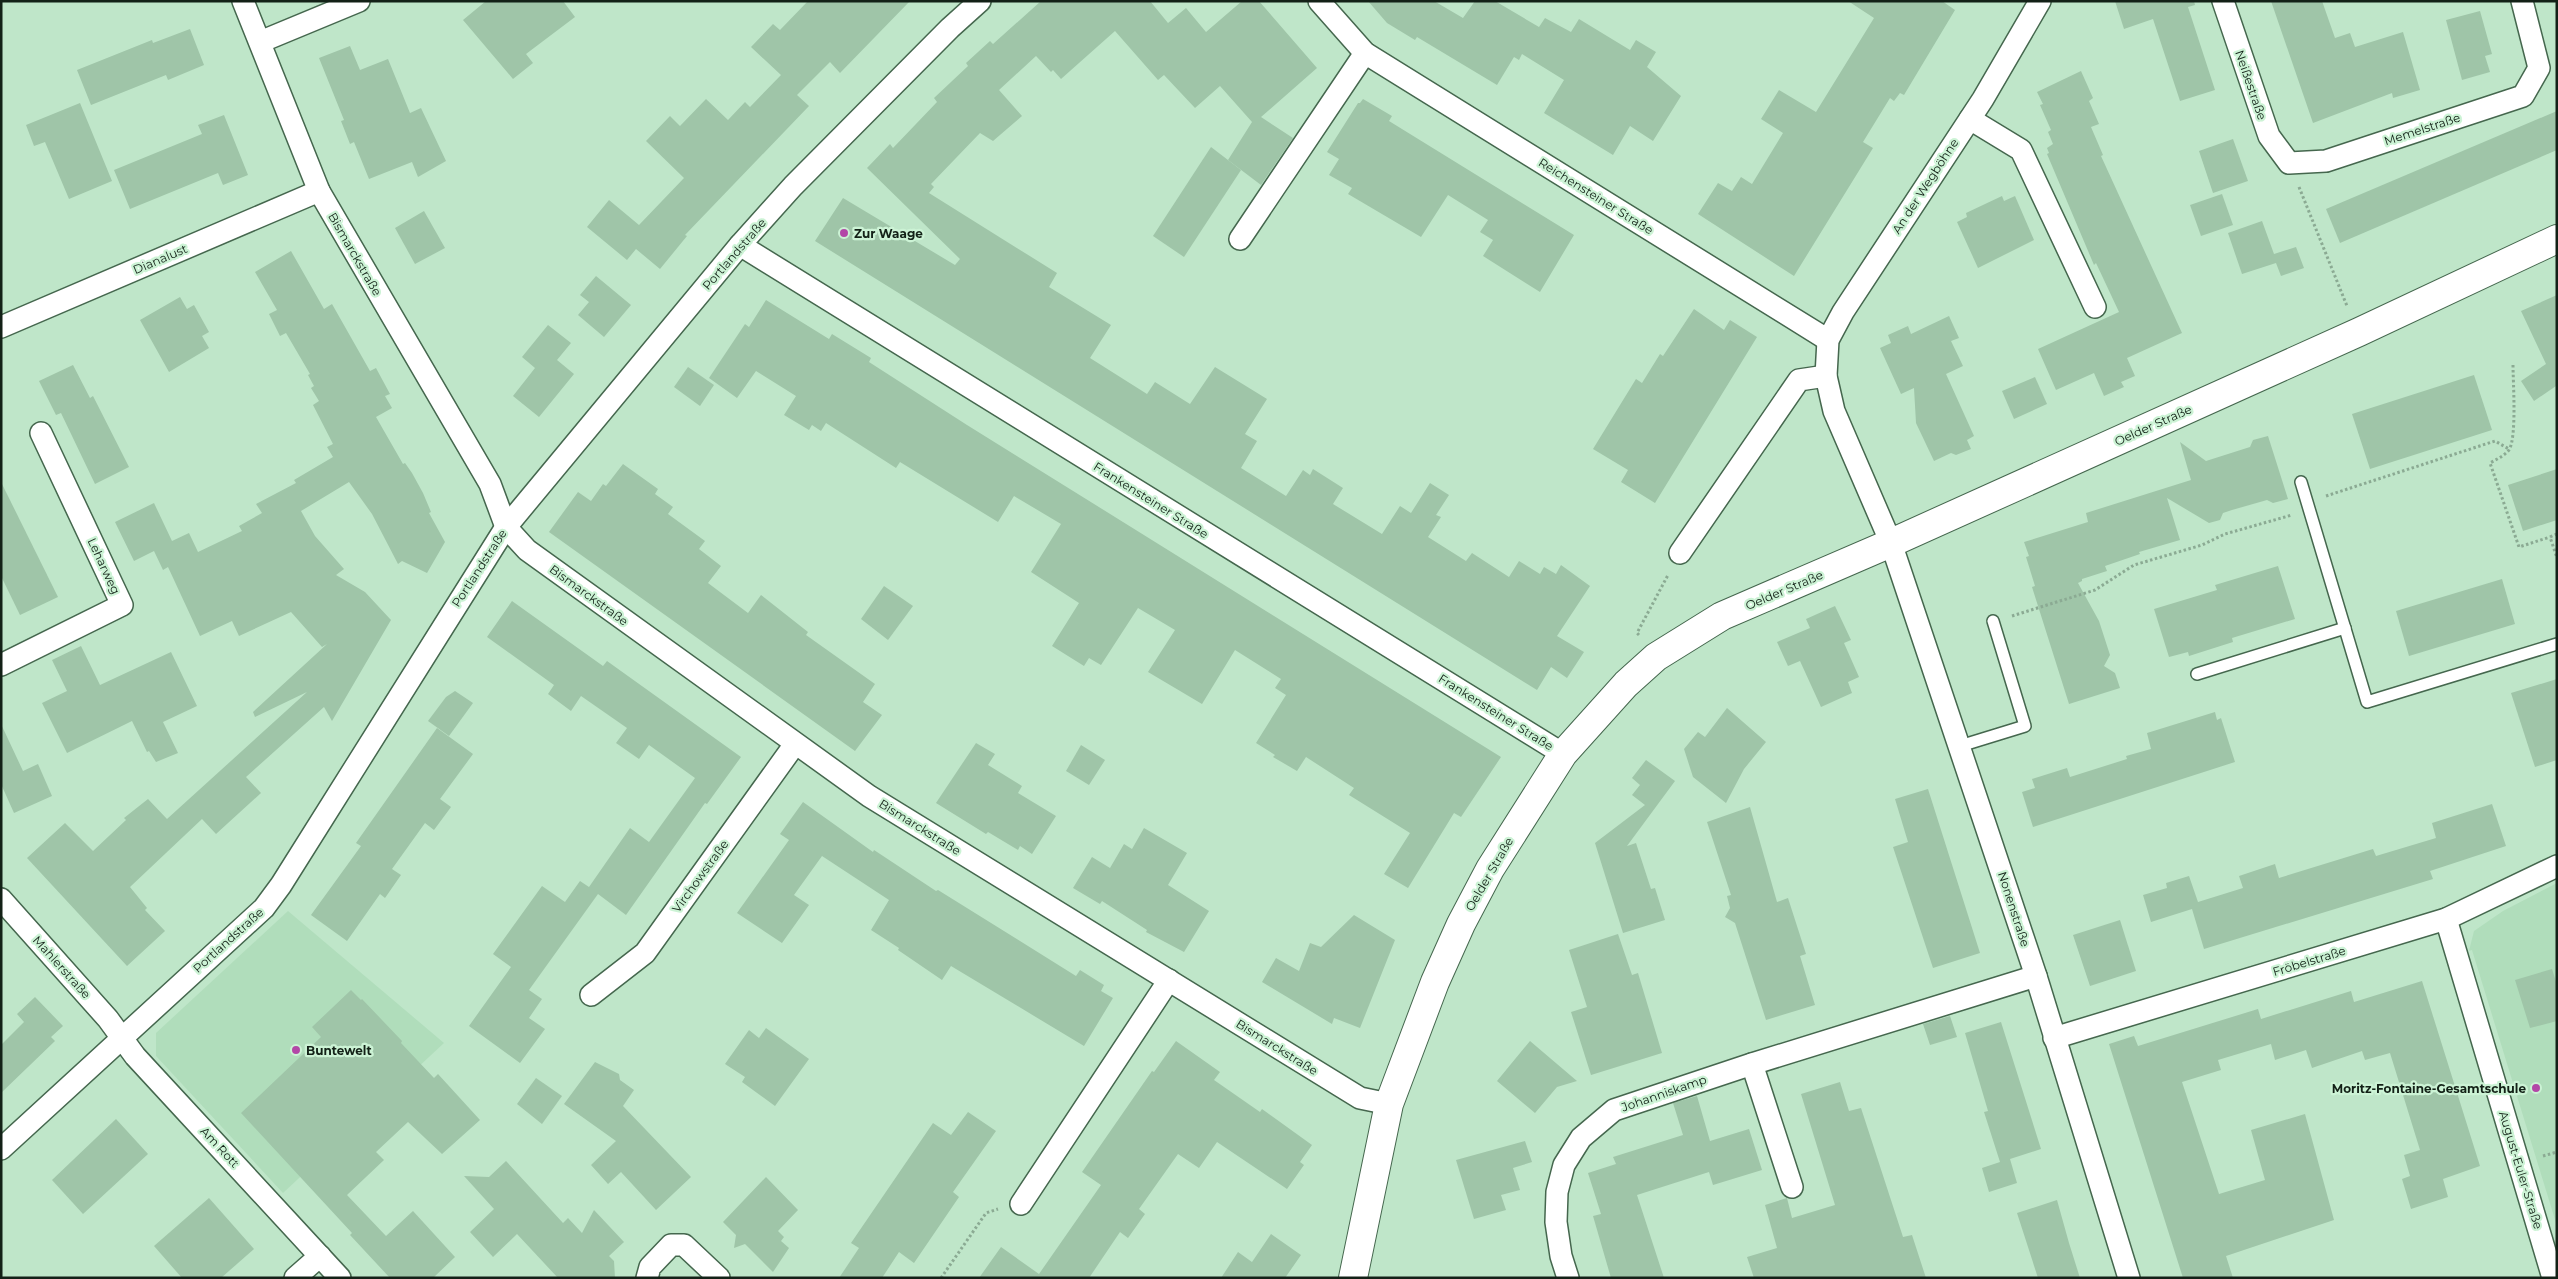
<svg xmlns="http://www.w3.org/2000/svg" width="2558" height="1279" viewBox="0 0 2558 1279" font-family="Montserrat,sans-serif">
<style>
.built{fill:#b0ddbb}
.building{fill:#9fc5a8}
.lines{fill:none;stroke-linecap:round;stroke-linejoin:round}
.service-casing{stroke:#45674e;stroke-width:14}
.minor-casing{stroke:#45674e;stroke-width:24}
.tertiary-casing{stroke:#45674e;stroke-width:30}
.path{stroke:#8baa93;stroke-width:3;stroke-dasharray:2.5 2.5;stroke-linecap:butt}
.service{stroke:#fff;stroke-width:11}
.minor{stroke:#fff;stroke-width:21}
.tertiary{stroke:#fff;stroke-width:28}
.poi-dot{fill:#b347a7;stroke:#ccf3d5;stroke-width:2}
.labels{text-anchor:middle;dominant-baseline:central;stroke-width:4.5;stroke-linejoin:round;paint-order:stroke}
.street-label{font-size:12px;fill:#132117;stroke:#ccf3d5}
.poi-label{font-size:12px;font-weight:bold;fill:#132117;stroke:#ccf3d5;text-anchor:start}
</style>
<rect width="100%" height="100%" fill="#bfe6c9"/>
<g class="built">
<path d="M2557 883V1226L2472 950 2469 951 2474 931 2503 911Z"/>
<path d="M288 911 444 1043 283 1193 156 1056V1033Z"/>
</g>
<g class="building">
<path d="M486 1H563L575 17 526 54 533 63 513 79 463 20Z"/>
<path d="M808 1H910L840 73 830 62 797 95 809 106 685 235 687 236 660 269 636 249 627 260 587 227 609 200 639 225 684 178 646 141 670 116 680 126 706 99 728 120 745 102 750 107 781 75 751 47 773 24 780 30Z"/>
<path d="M1041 1H1150L1168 23 1186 8 1206 32 1242 1H1259L1317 68 1261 117 1293 138 1261 185 1228 160 1252 122 1220 86 1195 108 1164 75 1158 80 1115 31 1061 79 1053 70 1051 72 1036 56 999 90 1022 116 993 141 980 133 931 184 934 187 929 193 1057 273 1049 287 1111 325 1090 358 1147 394 1155 382 1190 404 1215 367 1267 399 1245 434 1257 441 1241 468 1286 496 1303 470 1310 475 1313 469 1343 488 1333 504 1382 534 1400 506 1411 513 1430 483 1449 495 1436 515 1441 517 1428 537 1466 561 1472 553 1509 577 1519 561 1540 574 1544 567 1556 574 1561 565 1590 586 1557 636 1584 652 1567 678 1551 667 1537 690 815 241 843 198 955 265 960 259 867 168 890 144 893 148 937 102 934 98 968 66 966 63 990 41 993 44Z"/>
<path d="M1368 1H1434L1463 18 1475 1H1495L1539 27 1545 18 1571 32 1579 19 1630 50 1636 40 1656 52 1647 67 1681 96 1653 141 1630 126 1613 155 1544 113 1564 80 1522 54 1519 60 1514 57 1497 85 1417 37 1415 40 1387 23Z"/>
<path d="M1848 1H1942L1955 10 1904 95 1900 93 1894 101 1890 98 1863 142 1873 148 1794 276 1698 214 1718 183 1732 191 1741 177 1752 184 1783 133 1761 119 1779 90 1816 112 1874 18Z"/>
<path d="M2115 1H2194L2195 5 2188 7 2215 90 2180 101 2153 19 2124 29Z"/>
<path d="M2271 1H2322L2335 38 2350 33 2355 47 2403 32 2420 90 2393 98 2392 93 2313 123Z"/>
<path d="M2480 11 2492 54 2485 56 2490 72 2462 80 2446 20Z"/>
<path d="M190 29 204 65 168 80 166 75 91 105 77 70 152 40 153 43Z"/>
<path d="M350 46 360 70 388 59 410 113 421 108 446 161 418 177 412 162 369 179 354 142 350 144 341 121 344 120 319 58Z"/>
<path d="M2081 71 2093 98 2089 101 2099 124 2091 127 2103 155 2101 156 2182 333 2127 358 2135 376 2121 382 2124 387 2104 396 2094 373 2056 390 2038 349 2119 312 2096 263 2094 265 2047 154 2049 153 2047 148 2053 144 2048 132 2051 130 2040 105 2043 104 2037 92Z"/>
<path d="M1363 99 1392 116 1389 121 1574 235 1540 292 1483 256 1493 240 1480 232 1488 220 1448 195 1421 237 1348 194 1352 188 1329 175 1339 159 1327 152 1358 103H1360Z"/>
<path d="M80 103 112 181 69 199 45 142 34 146 26 125Z"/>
<path d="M2557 111V150L2340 243 2326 209Z"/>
<path d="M224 115 248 175 223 185 218 173 130 209 114 170 202 134 198 125Z"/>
<path d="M2233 139 2248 181 2213 193 2199 151Z"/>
<path d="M1211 147 1241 170 1184 257 1153 236Z"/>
<path d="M2222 194 2233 225 2201 236 2190 205Z"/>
<path d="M2002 196 2004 201 2015 196 2034 240 1978 268 1957 222 1967 217 1966 213Z"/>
<path d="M424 211 445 248 415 264 395 228Z"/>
<path d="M2262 221 2274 254 2296 247 2304 268 2281 276 2276 263 2242 274 2228 233Z"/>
<path d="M291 251 324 309 332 304 370 371 376 368 390 394 385 396 392 408 376 417 403 464 405 463 412 473 423 493 431 512 429 513 445 542 427 573 402 561 398 564 372 514 349 482 301 511 315 536 344 569 336 575 365 592 391 620 332 721 324 707 246 777 261 793 216 834 202 819 130 887 147 908 145 910 165 931 127 966 27 858 65 823 93 851 126 820 124 818 148 799 167 819 307 692 255 717 253 712 327 644 322 647 291 612 239 636 232 621 200 636 168 567 163 570 154 551 134 561 115 522 154 503 172 541 189 533 198 552 242 531 239 526 262 513 256 504 296 483 294 480 333 457 327 447 333 444 313 405 319 401 311 388 314 386 308 375 310 374 286 333 280 336 269 314 277 310 255 272Z"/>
<path d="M596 276 631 305 604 337 578 315 589 302 580 295Z"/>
<path d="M2557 295V388L2556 386 2534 401 2521 381 2546 364 2521 311Z"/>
<path d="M180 297 187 309 194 305 209 332 202 336 209 348 169 372 140 320Z"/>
<path d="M766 300 829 339 832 334 871 358 869 362 967 425 1501 757 1461 817 1454 813 1408 888 1384 874 1410 833 1349 795 1354 788 1306 757 1297 771 1273 757 1275 755 1256 743 1286 695 1275 688 1281 679 1235 650 1202 704 1148 672 1175 630 1138 608 1101 665 1089 658 1084 666 1052 646 1079 603 1031 572 1061 524 1014 496 998 522 900 462 896 468 826 423 821 431 812 425 809 430 784 415 796 396 756 371 737 398 709 378 745 324 749 327Z"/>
<path d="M1694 309 1724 330 1730 320 1757 337 1655 503 1621 482 1628 470 1593 449 1636 379 1642 383 1660 354 1663 356Z"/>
<path d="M1949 316 1959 338 1951 341 1963 366 1946 374 1974 436 1967 440 1971 449 1956 455 1951 453 1934 461 1916 423 1914 388 1901 394 1880 348 1891 343 1888 335 1908 326 1911 334Z"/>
<path d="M548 325 571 343 557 360 574 374 539 417 513 396 535 368 522 357Z"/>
<path d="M73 365 90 398 93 396 129 467 95 484 61 413 56 415 39 381Z"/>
<path d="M688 367 714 385 700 406 674 387Z"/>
<path d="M2474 375 2492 430 2370 469 2352 414Z"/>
<path d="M2035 377 2047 404 2014 419 2002 391Z"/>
<path d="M2268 436 2288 499 2273 503 2267 500 2232 510 2223 513 2220 520 2209 523 2167 498 2180 540 2139 552 2140 554 2105 566 2107 571 2082 579V581L2078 583 2099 621 2110 655 2104 666 2115 673 2120 688 2069 704 2032 587 2035 586 2026 557 2029 556 2024 542 2088 522 2086 513 2191 480 2180 442 2206 461 2250 447 2253 440Z"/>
<path d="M623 464 658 489 655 494 673 507 668 514 705 541 699 549 721 566 708 583 748 613 761 595 808 632 806 635 875 684 863 702 882 715 855 751 549 532 578 492 591 501 603 484 606 486Z"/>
<path d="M2557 469V520L2523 531 2508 485Z"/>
<path d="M1 482 58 597 20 615 1 576Z"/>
<path d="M2278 566 2295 619 2232 638 2233 642 2189 656 2188 652 2169 657 2154 609 2217 590 2215 585Z"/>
<path d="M2502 579 2515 624 2409 656 2396 611Z"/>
<path d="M884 586 913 606 888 640 861 619Z"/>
<path d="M512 601 603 666 607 661 741 757 707 804 705 803 626 915 598 894 529 990 542 999 529 1018 545 1029 520 1063 469 1026 511 967 493 954 542 886 565 902 580 881 589 887 630 828 649 842 695 778 649 745 639 759 616 743 627 728 581 696 571 711 548 694 554 685 487 637Z"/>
<path d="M1835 606 1851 640 1844 643 1859 677 1848 682 1852 693 1821 707 1800 661 1788 666 1777 642 1810 628 1806 619Z"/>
<path d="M81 646 100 685 171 652 197 706 163 722 178 753 156 762 149 751 147 752 132 721 67 753 42 703 67 691 52 660Z"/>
<path d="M2557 679V760L2535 767 2511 693Z"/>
<path d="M455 691 473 703 449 736 428 721 446 697Z"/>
<path d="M1727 708 1766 742 1744 769 1726 803 1693 777 1684 749 1698 732 1705 737Z"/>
<path d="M2215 712 2217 720 2221 718 2235 762 2033 827 2022 792 2035 788 2032 779 2067 768 2070 777 2127 759 2126 756 2151 749 2147 733Z"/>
<path d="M1 724 23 771 38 764 52 796 14 813 1 784Z"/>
<path d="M437 728 473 754 440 799 451 807 434 830 425 823 392 869 401 875 385 898 380 894 347 941 311 915 361 846 356 843Z"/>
<path d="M976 743 995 754 988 765 1022 786 1018 793 1056 816 1032 854 1020 846 1018 850 988 832 986 834 936 803Z"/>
<path d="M1081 745 1105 760 1089 785 1066 771Z"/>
<path d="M1646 760 1675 781 1627 846 1636 843 1651 889 1655 888 1665 920 1623 933 1595 843 1645 805 1632 795 1640 785 1632 778Z"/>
<path d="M1928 789 1980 953 1933 968 1893 847 1908 842 1895 799Z"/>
<path d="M803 802 873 852 874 850 936 891 938 890 1076 976 1080 970 1104 985 1101 991 1113 998 1084 1046 951 966 942 980 898 950 899 948 871 930 889 900 822 856 794 895 809 905 782 943 737 913 789 840 780 834Z"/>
<path d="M2492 804 2506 846 2430 871 2433 879 2204 949 2192 909 2151 922 2143 895 2167 888 2166 883 2189 876 2198 902 2243 888 2239 876 2275 864 2279 878 2373 849 2376 856 2436 838 2432 823Z"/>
<path d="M1750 807 1777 902 1788 898 1806 954 1800 956 1815 1005 1766 1020 1735 923 1725 917 1730 908 1727 896 1731 895 1707 822Z"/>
<path d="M1144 828 1187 853 1168 885 1209 911 1184 952 1146 932 1147 930 1102 901 1100 904 1073 888 1092 857 1110 868 1124 844 1132 849Z"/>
<path d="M1354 915 1395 940 1360 1028 1334 1018 1332 1024 1262 982 1276 958 1299 971 1310 943 1321 947Z"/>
<path d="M2120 920 2136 971 2090 986 2073 935Z"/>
<path d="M1618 934 1632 975 1638 973 1662 1053 1591 1075 1571 1012 1587 1007 1569 950Z"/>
<path d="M2552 969 2557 985V1021L2530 1028 2515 980Z"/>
<path d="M2422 981 2480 1166 2443 1179 2448 1197 2411 1209 2402 1179 2410 1176 2404 1155 2420 1150 2390 1053 2365 1060 2362 1051 2312 1068 2306 1050 2275 1060 2271 1044 2218 1060 2221 1070 2182 1082 2219 1194 2265 1180 2251 1130 2305 1114 2334 1220 2226 1256 2233 1278H2183L2109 1044 2134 1036 2138 1046 2258 1009 2261 1019 2351 991 2354 1002Z"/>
<path d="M351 990 361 1000 362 999 402 1041 401 1043 434 1078 438 1074 480 1120 442 1154 408 1122 376 1152 384 1160 347 1195 386 1236 413 1211 455 1257 433 1278H390L350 1235 352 1233 241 1113 321 1037 312 1027Z"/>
<path d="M35 997 63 1026 51 1037 55 1041 1 1093V1045L24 1022 17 1014Z"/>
<path d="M1950 1016 1957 1037 1930 1045 1923 1024Z"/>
<path d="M2001 1022 2041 1149 2010 1159 2017 1183 1989 1192 1982 1168 2000 1162 1984 1112 1988 1111 1965 1033Z"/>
<path d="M766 1028 809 1059 775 1106 742 1082 745 1077 725 1064 749 1030 759 1038Z"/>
<path d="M1176 1041 1220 1072 1214 1080 1260 1112 1262 1109 1312 1145 1300 1162 1304 1165 1287 1189 1217 1142 1199 1168 1178 1154 1139 1209 1145 1214 1128 1238 1120 1232 1089 1278H979L1001 1247 1039 1274 1101 1185 1082 1172 1152 1071 1154 1072Z"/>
<path d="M1530 1041 1577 1081 1557 1087 1535 1113 1497 1081Z"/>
<path d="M595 1062 619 1074 620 1080 634 1090 623 1106 691 1177 656 1210 621 1172 608 1184 591 1165 616 1141 564 1104Z"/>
<path d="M536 1078 562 1096 542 1124 517 1104Z"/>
<path d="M1840 1082 1849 1111 1861 1108 1903 1237 1912 1235 1926 1278H1754L1747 1257 1777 1248 1765 1205 1787 1198 1792 1218 1835 1205 1801 1094Z"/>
<path d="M1697 1096 1710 1141 1749 1129 1762 1170 1713 1185 1709 1172 1637 1195 1664 1278H1611L1593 1216 1601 1214 1588 1173 1616 1164 1613 1157 1683 1135 1673 1103Z"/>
<path d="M968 1112 996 1131 953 1192 959 1197 914 1263 899 1252 882 1278H839L859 1248 851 1243 933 1123 951 1135Z"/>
<path d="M116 1119 148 1154 83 1214 52 1180Z"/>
<path d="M1525 1141 1532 1162 1513 1168 1520 1190 1501 1195 1506 1210 1474 1219 1456 1160Z"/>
<path d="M506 1161 563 1223 568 1218 582 1233 594 1210 624 1242 609 1256 614 1261 615 1278H558L517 1234 493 1257 470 1232 494 1209 464 1176 489 1177Z"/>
<path d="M766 1177 798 1210 778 1231 784 1237 781 1241 789 1248 773 1272 745 1244 734 1248 736 1235 723 1222Z"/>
<path d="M209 1198 254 1249 221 1278H182L154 1246Z"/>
<path d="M2057 1200 2069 1243 2080 1278H2038L2017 1213Z"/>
<path d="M1271 1234 1301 1255 1285 1278H1221L1238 1252 1252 1262Z"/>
</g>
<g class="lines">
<g class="service-casing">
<g id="service">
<path d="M2301 482 2367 702 2557 644"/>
<path d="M2197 674 2345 628"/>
<path d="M1960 746 2025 726 1993 621"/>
</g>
</g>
<g class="minor-casing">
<g id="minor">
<path d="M243 1 319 191 490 484 506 527 527 550 869 796 1360 1098 1389 1104"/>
<path d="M1319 1 1365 53 1828 340"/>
<path d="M2040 1 1983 99 1843 312 1828 340 1826 376 1834 411 1891 543 2036 976 2129 1278"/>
<path d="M2223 1 2269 136 2289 163 2326 161 2523 96 2539 68 2522 1"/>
<path d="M260 42 359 1"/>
<path d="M1970 119 2021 150 2095 307"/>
<path d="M1240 239 1365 53"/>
<path d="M740 245 1563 754"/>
<path d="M1 327 319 191"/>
<path d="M1680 553 1799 380 1826 376"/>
<path d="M1 665 122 605 41 433"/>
<path d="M1 899 108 1019 135 1056 340 1278"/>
<path d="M2446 919 2553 1278"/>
<path d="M591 995 645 953 795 744"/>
<path d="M2054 1038 2446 919 2557 866"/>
<path d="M1752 1064 1792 1187"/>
<path d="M1 1149 264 908 281 885 506 527 740 245 793 186 950 28 980 1"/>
<path d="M1021 1204 1169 980"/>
<path d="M295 1278 320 1256"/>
<path d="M647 1278 650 1267 671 1245H684L719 1278"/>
<path d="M1568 1278 1561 1256 1556 1222 1557 1192 1564 1165 1581 1138 1614 1110 1752 1064 2036 976"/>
</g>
</g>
<g class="tertiary-casing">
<path id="tertiary" d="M1353 1278 1389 1104 1435 982 1461 924 1490 869 1563 754 1626 684 1656 657 1722 616 1891 543 2359 332 2557 239"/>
</g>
<g class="path">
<path d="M2299 187 2347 306"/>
<path d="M2513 365C2513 382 2517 437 2509 450 2504 456 2497 459 2490 463L2519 547 2550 537"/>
<path d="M2326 496 2495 441 2509 449"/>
<path d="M2557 534 2550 537 2557 558"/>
<path d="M2012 616 2095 590 2134 565 2202 545 2225 534 2292 515"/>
<path d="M1639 635 1637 633 1668 575"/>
<path d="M2543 1156 2557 1152"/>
<path d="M941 1278 986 1213 998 1209"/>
</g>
<use href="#service" class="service"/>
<use href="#minor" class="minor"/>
<use href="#tertiary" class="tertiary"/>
</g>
<g class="poi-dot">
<circle cx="844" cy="233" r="5"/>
<circle cx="296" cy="1050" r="5"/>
<circle cx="2536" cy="1088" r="5"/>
</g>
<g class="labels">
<g class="street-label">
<text transform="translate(2251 85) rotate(71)">Neißestraße</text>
<text transform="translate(2422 129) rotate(-18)">Memelstraße</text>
<text transform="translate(1925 186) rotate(-57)">An der Wegböhne</text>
<text transform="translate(1596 196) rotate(32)">Reichensteiner Straße</text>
<text transform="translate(355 254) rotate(60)">Bismarckstraße</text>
<text transform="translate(734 254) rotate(-49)">Portlandstraße</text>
<text transform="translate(160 259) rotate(-23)">Dianalust</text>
<text transform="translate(2153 425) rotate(-24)">Oelder Straße</text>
<text transform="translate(1151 500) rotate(32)">Frankensteiner Straße</text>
<text transform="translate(104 566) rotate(65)">Leharweg</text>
<text transform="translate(479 568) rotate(-57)">Portlandstraße</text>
<text transform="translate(1784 590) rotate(-23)">Oelder Straße</text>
<text transform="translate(589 595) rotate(36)">Bismarckstraße</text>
<text transform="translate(1496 712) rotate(32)">Frankensteiner Straße</text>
<text transform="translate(920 827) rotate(32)">Bismarckstraße</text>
<text transform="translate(1489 874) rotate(-60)">Oelder Straße</text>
<text transform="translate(700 876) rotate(-54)">Virchowstraße</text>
<text transform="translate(2014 909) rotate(72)">Nonenstraße</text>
<text transform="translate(228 940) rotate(-42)">Portlandstraße</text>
<text transform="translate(2309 961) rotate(-17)">Fröbelstraße</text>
<text transform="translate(62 967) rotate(48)">Mahlerstraße</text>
<text transform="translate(1277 1047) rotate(32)">Bismarckstraße</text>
<text transform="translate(1664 1093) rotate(-19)">Johanniskamp</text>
<text transform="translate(220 1147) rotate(47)">Am Rott</text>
<text transform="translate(2521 1170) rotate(73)">August-Euler-Straße</text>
</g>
<g class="poi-label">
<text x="854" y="233">Zur Waage</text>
<text x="306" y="1050">Buntewelt</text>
<text x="2526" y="1088" text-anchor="end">Moritz-Fontaine-Gesamtschule</text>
</g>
</g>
<rect width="2558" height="1279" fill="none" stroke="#132117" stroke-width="5"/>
</svg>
